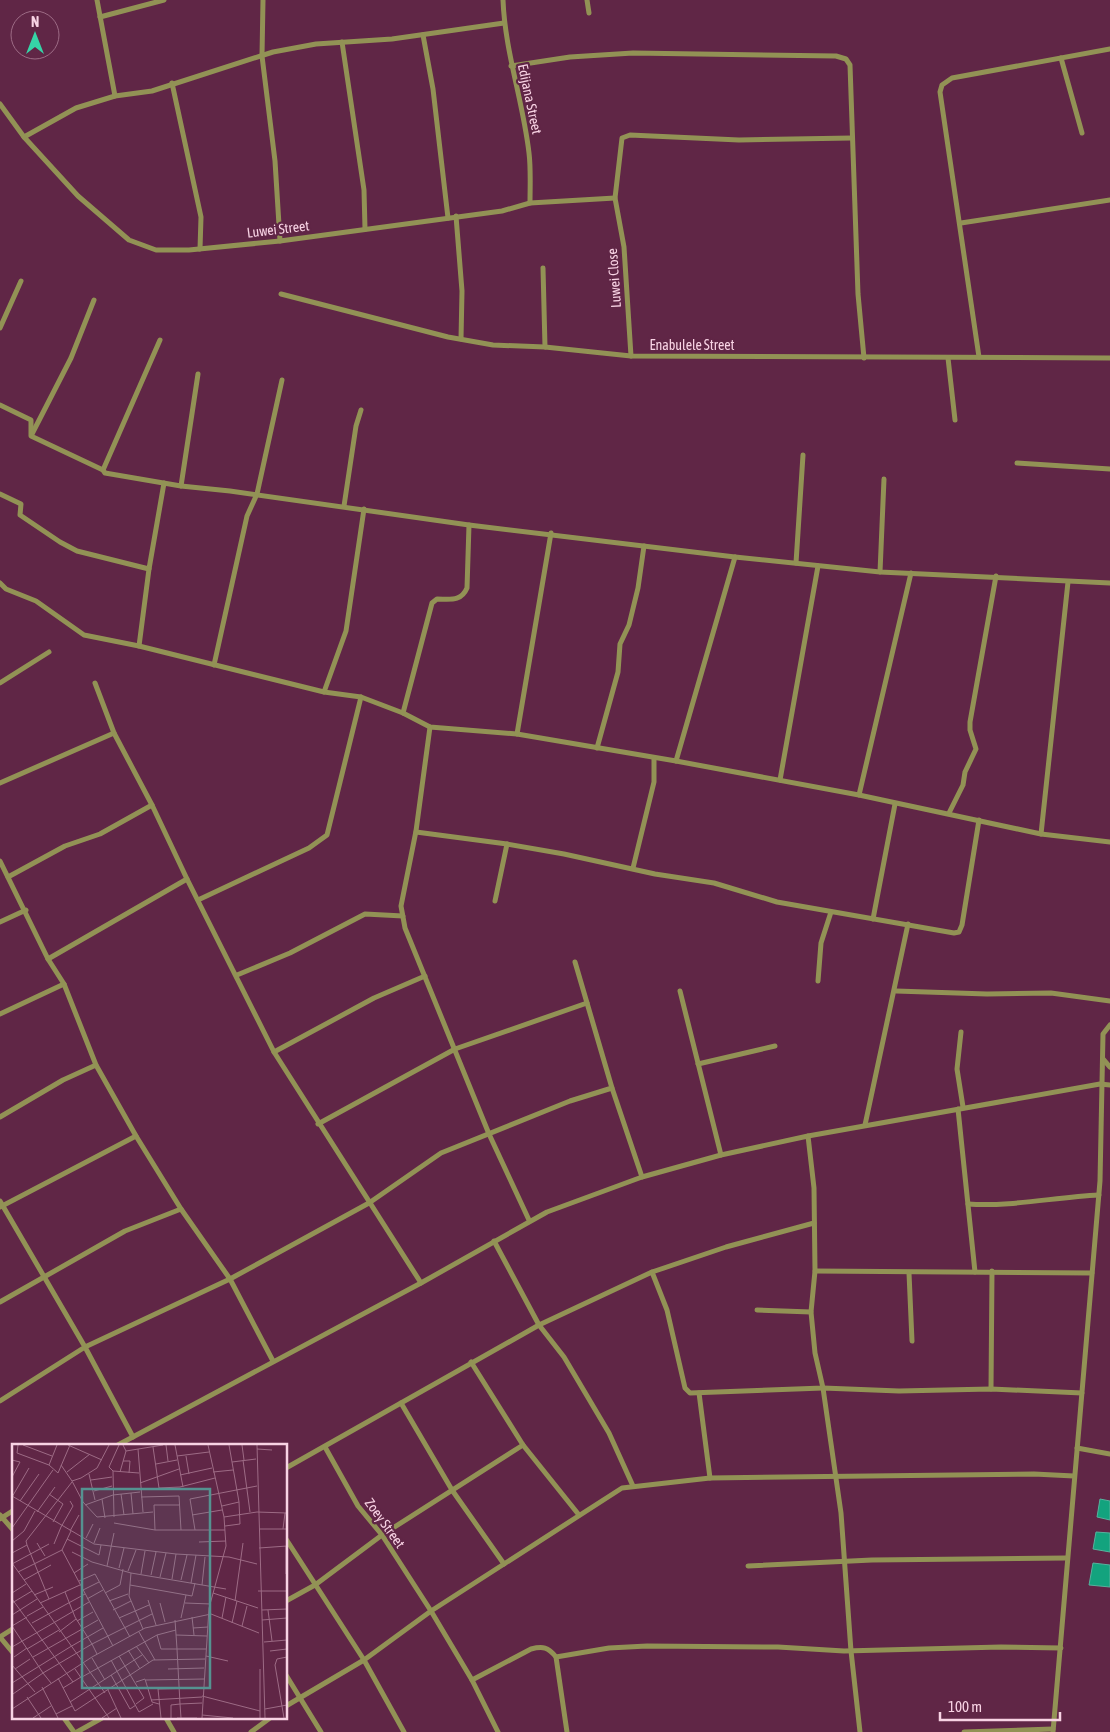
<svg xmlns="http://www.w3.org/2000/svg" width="1110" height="1732" viewBox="0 0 1110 1732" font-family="'Asap Condensed',sans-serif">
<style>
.water{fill:#13a37e;stroke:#58b19d}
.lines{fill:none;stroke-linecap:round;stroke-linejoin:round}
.minor{stroke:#929255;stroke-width:5}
.labels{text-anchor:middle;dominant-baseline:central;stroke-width:4.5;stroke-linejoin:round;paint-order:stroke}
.street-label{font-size:14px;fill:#f8d3e4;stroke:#602646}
.inset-road{fill:none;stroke:#9d6b85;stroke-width:1}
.view{fill:#559291;fill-opacity:0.15;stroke:#559291;stroke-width:2.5}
.inset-edge{fill:none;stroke:#f8d3e4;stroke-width:2.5}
</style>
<rect width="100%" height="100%" fill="#602646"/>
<g class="water">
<path d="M1100 1499 1110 1501V1520L1097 1517Z"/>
<path d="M1096 1532 1110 1533V1552L1093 1549Z"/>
<path d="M1093 1563 1110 1565V1587L1089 1585Z"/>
</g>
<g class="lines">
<g class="minor">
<path d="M97 0 115 96"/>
<path d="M263 0 262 56 275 161 280 241"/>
<path d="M503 0C505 52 523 101 529 153 531 169 530 187 530 203"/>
<path d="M587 0 589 13"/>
<path d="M100 17 164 0"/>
<path d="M423 35 433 89 448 218"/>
<path d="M342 42 364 190 365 229"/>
<path d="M1061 58 1082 133"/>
<path d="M511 66 570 57 633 53 836 56 846 59 850 65 858 294 864 358"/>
<path d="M172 83 201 217 200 249"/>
<path d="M0 104 24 137 78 196 129 240 156 250H189L280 241 502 211 530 203 615 198"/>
<path d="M24 137 76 108 115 96 152 91 273 52 316 44 392 39 504 23"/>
<path d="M456 216 462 291 461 339"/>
<path d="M961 223 1110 200"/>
<path d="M543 268 545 347"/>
<path d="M281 294 448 337 493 345 545 347 631 356 1110 358"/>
<path d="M0 328 21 281"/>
<path d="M631 356 624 247 615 198 622 138 630 135 739 140 852 138"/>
<path d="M979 357 940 92 942 85 952 78 1110 49"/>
<path d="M948 358 955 420"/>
<path d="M0 405 31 420V436L103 470 105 473 181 486 230 491 469 525 735 557 880 572 1110 583"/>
<path d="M32 434 71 358 94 300"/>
<path d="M1017 463 1110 469"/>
<path d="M103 470 160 340"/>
<path d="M181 486 198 374"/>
<path d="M0 494 21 504 20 515 60 542 77 551 149 569 164 483"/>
<path d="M344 506 356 426 361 410"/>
<path d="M796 563 803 455"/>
<path d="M880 572 884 479"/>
<path d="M0 583 6 589 36 601 84 635 139 646 324 692 361 697 403 713 430 727 517 734 676 761 859 795 1041 834 1110 842"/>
<path d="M139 646 149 569"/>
<path d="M214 665 247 516 257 494 282 380"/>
<path d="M0 683 49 652"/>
<path d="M95 683 114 733"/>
<path d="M324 692 346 631 364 509"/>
<path d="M403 713 432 603 437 599C450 599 461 602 467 588L469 525"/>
<path d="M430 727 416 831 401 906 405 928 489 1134 529 1220"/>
<path d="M517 734 551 533"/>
<path d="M597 748 618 672 620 644 629 625 638 588 644 546"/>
<path d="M676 761 735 557"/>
<path d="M780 780 818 566"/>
<path d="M0 783 114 733 152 805 187 879 274 1052 421 1283"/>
<path d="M859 795 911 573"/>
<path d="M949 813 963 785 965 772 976 749 970 730V722L996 576"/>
<path d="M416 832 507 844 564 854 655 874 714 883 777 902 954 933 959 932 962 925 979 820"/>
<path d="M1041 834 1068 582"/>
<path d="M0 861 48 959 64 984 96 1065 136 1136 181 1209 230 1279 273 1361"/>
<path d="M633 868 654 782V758"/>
<path d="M8 877 65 846 100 834 152 805"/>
<path d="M198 900 309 848 327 835 361 697"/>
<path d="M495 901 507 844"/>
<path d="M873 919 895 804"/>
<path d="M0 922 26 910"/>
<path d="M48 959 187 879"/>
<path d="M575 962 612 1088 642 1177"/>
<path d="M237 975 290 953 365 914 403 916"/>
<path d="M818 981 821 943 831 912"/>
<path d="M680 991 721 1155"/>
<path d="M896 991 987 994 1051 993 1110 1001"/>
<path d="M0 1014 64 984"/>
<path d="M961 1032 957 1069 963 1107"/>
<path d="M274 1052 374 998 425 976"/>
<path d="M1103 1059 1110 1067"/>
<path d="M698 1064 775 1046"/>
<path d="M958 1109 975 1272"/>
<path d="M0 1117 63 1080 96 1065"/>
<path d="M318 1124 455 1049 587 1003"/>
<path d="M865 1125 908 924"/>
<path d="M0 1201 85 1347 0 1401"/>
<path d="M968 1204C1012 1207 1055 1197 1099 1195"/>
<path d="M0 1207 136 1136"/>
<path d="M494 1241 539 1325 564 1357 609 1433 633 1486"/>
<path d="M815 1271 1092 1273"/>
<path d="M652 1272 726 1247 814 1223"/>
<path d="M909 1273 912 1341"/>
<path d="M0 1302 125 1231 181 1209"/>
<path d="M757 1310 811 1312"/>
<path d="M471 1362 523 1445 579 1515"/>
<path d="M991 1389 992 1271"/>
<path d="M699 1393 710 1478"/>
<path d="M401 1403 452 1490 504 1564"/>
<path d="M133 1437 85 1347 230 1279 369 1203 441 1153 570 1101 612 1088"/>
<path d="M116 1446 421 1283 547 1212 642 1177 721 1155 808 1136 1100 1084 1110 1085"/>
<path d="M325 1447 358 1506 382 1535 431 1611 472 1680 498 1732"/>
<path d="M1077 1448 1110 1454"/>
<path d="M286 1468 539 1325 652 1272 667 1310 685 1388 690 1393 823 1388 815 1353 811 1312 815 1271 814 1188 808 1136"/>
<path d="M0 1515 14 1531"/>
<path d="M0 1519 14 1510"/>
<path d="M286 1539 364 1660 404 1732"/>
<path d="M748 1566 872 1560 1066 1558"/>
<path d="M286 1601 315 1585 382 1535 523 1445"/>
<path d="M0 1637 14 1654"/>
<path d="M0 1637 14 1628"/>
<path d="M556 1657 609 1648 647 1646 778 1647 844 1651 1001 1647 1061 1648"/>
<path d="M286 1675 321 1732"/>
<path d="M472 1680 531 1649C543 1646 548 1647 556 1657L567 1732"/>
<path d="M286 1706 364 1660 431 1611 622 1488 710 1478 1034 1474 1074 1476"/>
<path d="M64 1718 74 1732"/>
<path d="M166 1718 174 1732"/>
<path d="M77 1732 102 1718"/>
<path d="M251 1732 270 1718"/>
<path d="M860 1732 851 1651 841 1513 823 1388 899 1391 991 1389 1082 1393"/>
<path d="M964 1732 1053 1729"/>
<path d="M1053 1732 1100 1181 1103 1034 1110 1025"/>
</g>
</g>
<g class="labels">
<g class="street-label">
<text transform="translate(530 99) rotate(78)">Edijana Street</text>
<text transform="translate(278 229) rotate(-7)">Luwei Street</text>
<text transform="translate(614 278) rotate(-94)">Luwei Close</text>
<text x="692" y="345">Enabulele Street</text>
<text transform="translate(385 1523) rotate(54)">Zoey Street</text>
</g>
</g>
<g transform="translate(12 1444)">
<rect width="275" height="275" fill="#602646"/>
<path class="inset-road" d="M6 1 5 9 37 21 45 1M11 1 40 12M56 1 90 16M154 1 156 17M163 1 171 43M217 1 220 18M230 1 232 16M245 1 253 274M141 3 147 44 168 43 203 34M126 5 131 68M245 5 260 6M114 7 151 1M165 12 197 8M174 12 177 30M0 16 8 18 0 33M231 16 238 68M111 17H118L117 29M144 20 165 16M37 21 46 29 58 1M49 21 60 37 69 34 85 24 97 1M101 27 97 23 107 1M55 28 78 10M108 28 114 7 111 1M201 28 221 26M77 30 83 56M168 31 200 24M79 36 100 33M60 37 71 58 85 73 141 68M128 39 167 25M82 47 100 42M119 49 121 70M37 50 51 60 41 78M109 50 112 71M0 52 82 100 164 110 217 113 245 120M0 53 17 24M129 53 167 52 169 86M90 55 93 74M8 57 27 30M227 58 220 18 244 15M73 61 101 51 128 48M210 62 227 58 228 80 213 82M25 68 43 43M180 71 210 66M102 73 101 27 127 29M212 73 245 68 275 69M102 79 143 86H213M49 83 61 62 58 57M0 84 41 26M247 85H275M271 85 273 69M143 86 142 61H167M183 86 178 55 245 42M58 87 67 71M74 94 81 80M55 95 87 111 89 101M0 97 12 87 23 67M187 98 214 97M25 99 33 112M82 99 88 84M42 100 49 83M15 101 37 155 28 159M247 104 275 102M50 106 59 87M60 108 80 118 119 129 214 145M0 109 15 101 14 97 60 38M0 119 93 249M0 120 37 100M95 122 102 89M107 124 112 104M116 127 124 106M6 128 50 106 101 202M62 129 76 120M119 129 117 152 131 185M129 130 133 107M274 130V102M139 131 144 108M148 133 154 109M160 135 164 110M12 136 39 121M169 136 175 111M67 137 83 130 118 193M179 139 184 111M118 141 180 152 183 139M190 141 193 113M71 146 87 138M246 147H275M0 149 14 140M93 149 108 141 111 125M201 149 246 164M22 151 41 143M0 155 61 238M37 155 68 141M75 155 91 146M136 156 144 181M97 157 116 150M223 157 231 99M0 159 20 147M148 159 153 178M173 159 199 160M101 166 119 157M250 166 275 165M256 166 260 197M199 170 247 189M0 171 25 155M15 172 31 163M180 173 182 191M107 174 137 161M169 174 174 151M210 174 214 153M250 176 275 174M65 177 81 168M20 179 73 150M220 179 225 157M0 182 31 229 1 250M0 182 15 173M230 182 235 162M181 184 196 183M26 188 77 158M47 188 64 175M127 188 143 216M145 191 164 186M164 191 195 192M252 198 275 196M124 202 137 219M0 203 26 188M58 203 91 184M15 205 47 186M116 206 128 225M258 207 275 205M85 210 80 200 140 170M107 212 132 254 124 260M194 212 216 217M2 213 15 204M21 213 86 176M80 214 93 236M99 216 127 268 141 260M0 221 23 248M3 225 18 215M63 225 97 274M156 225 192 224M248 225V274M99 231 118 265 124 261M70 233 145 191 149 205H165L163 176M46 234 63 267 141 216 193 215M134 236 192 235M124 238 133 235 140 258 147 260M0 239 58 203M39 239 31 229 80 200 63 173 53 148M30 243 44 270M51 244 69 233M96 246 109 274M190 252 248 267M15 253 29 274M139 256 190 253M58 258 130 211M0 265 80 213 133 184 199 170M253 265 275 261M190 271 221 274M21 274 39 262M46 274 44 270 60 262M90 274 105 264M149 274 146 245 191 244M159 274V261L168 260 165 205H194M165 274H185M169 274 168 260 190 259M190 274 197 164 214 102 212 73 196 1M272 274 263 221 265 215 275 213"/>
<path class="view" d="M70 45H198V244H70Z"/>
<rect width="275" height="275" class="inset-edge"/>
</g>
<g transform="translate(35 35)"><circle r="24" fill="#602646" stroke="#9d6b85"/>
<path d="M0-4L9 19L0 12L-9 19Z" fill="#36d4a7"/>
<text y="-8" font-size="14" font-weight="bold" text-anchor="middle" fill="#f8d3e4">N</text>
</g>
<path d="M940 1712v8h120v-8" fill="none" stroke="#f8d3e4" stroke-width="2.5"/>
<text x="948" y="1712" font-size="15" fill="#f8d3e4" stroke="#602646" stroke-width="4" paint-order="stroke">100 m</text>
</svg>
